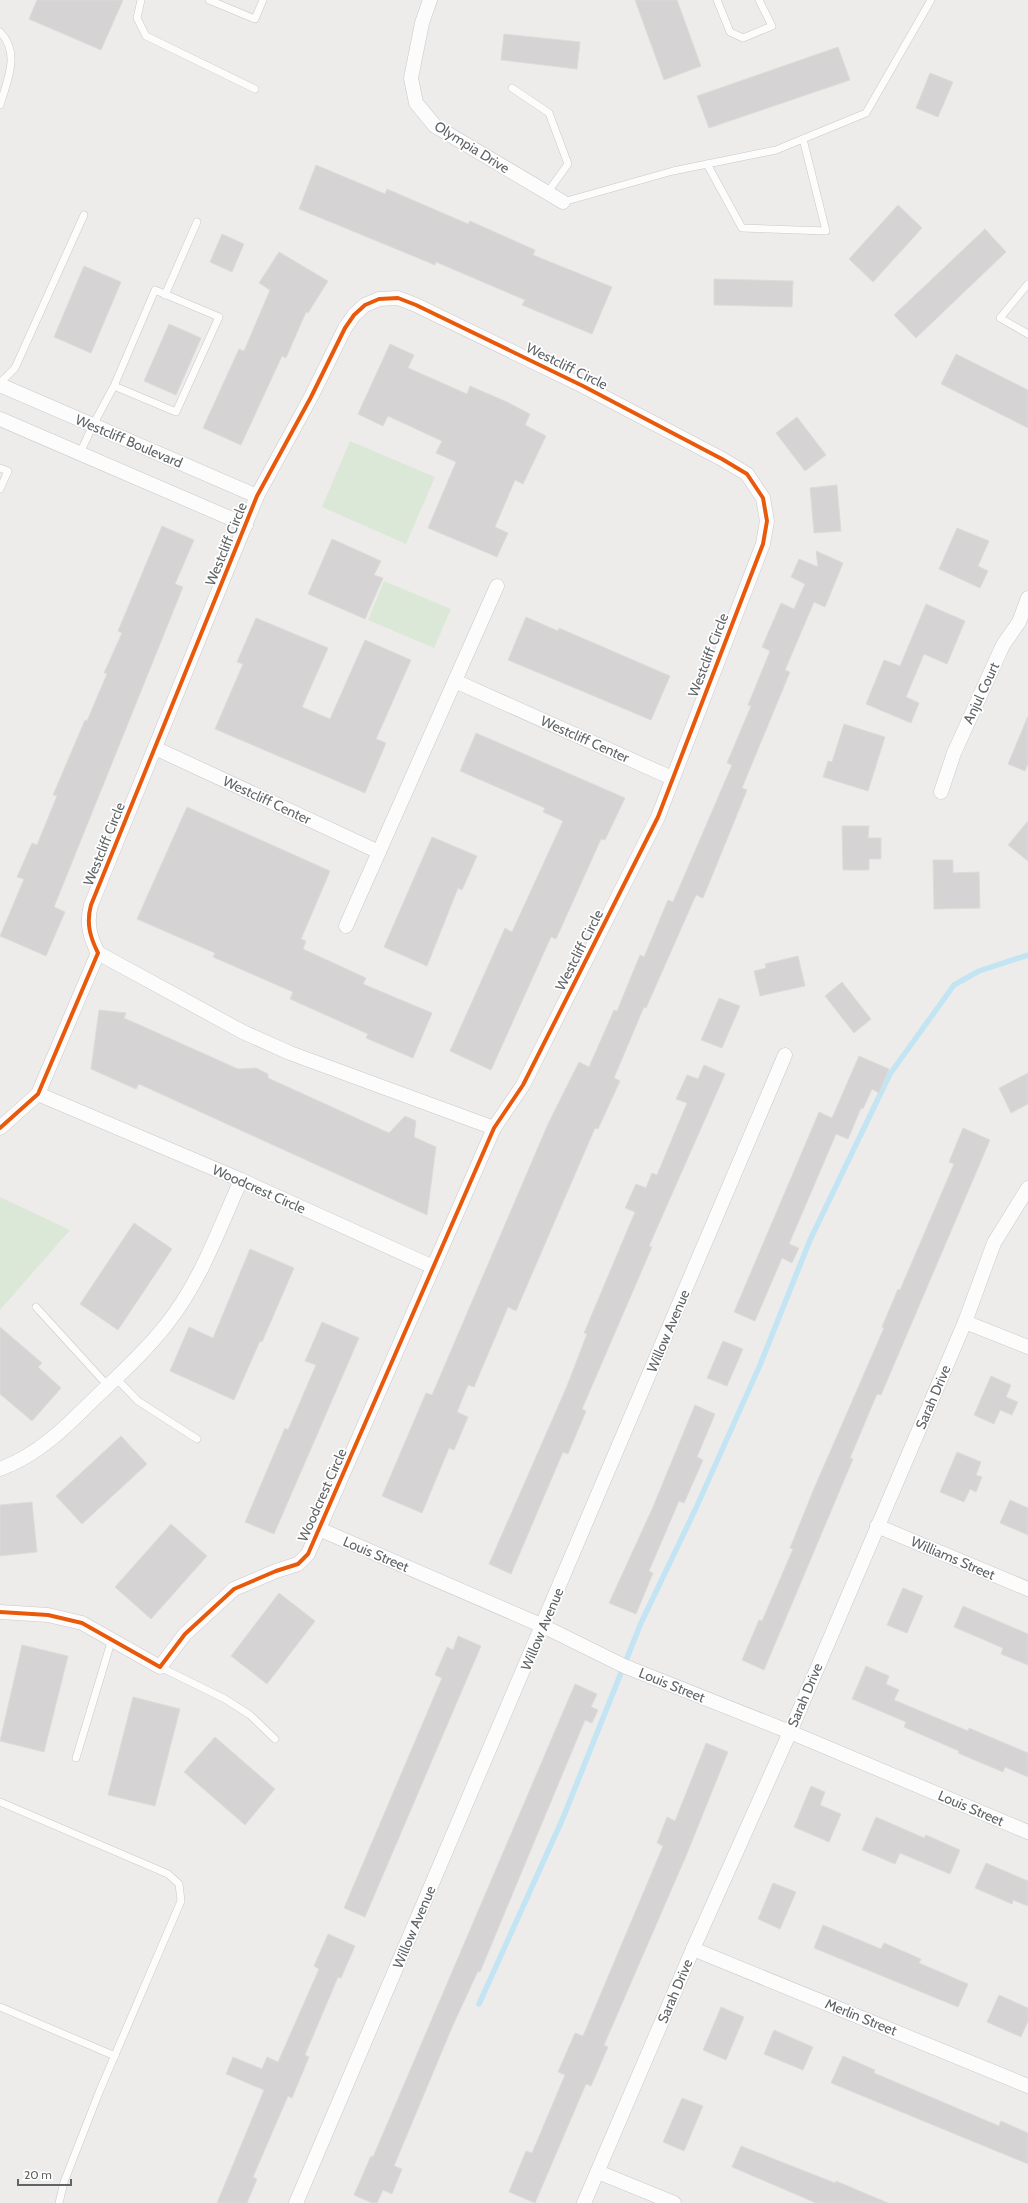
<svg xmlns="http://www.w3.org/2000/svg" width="1028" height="2203" viewBox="0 0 1028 2203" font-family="Cabin,sans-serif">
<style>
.green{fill:#dbe8d7}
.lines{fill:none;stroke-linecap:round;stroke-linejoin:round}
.stream{stroke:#c3e5f3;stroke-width:5.5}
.building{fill:#d5d3d3;stroke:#dedcd9}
.lane-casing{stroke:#c9c9c9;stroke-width:8}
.street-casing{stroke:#c9c9c9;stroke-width:15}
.lane{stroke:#fcfcfc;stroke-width:7}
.street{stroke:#fcfcfc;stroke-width:14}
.cycleway-casing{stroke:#fff;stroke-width:6}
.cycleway{stroke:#e8590c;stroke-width:4}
.labels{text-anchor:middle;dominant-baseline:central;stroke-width:3.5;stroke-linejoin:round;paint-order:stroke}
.street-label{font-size:14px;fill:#5f6467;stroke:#fff}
</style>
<rect width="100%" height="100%" fill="#eeecea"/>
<g class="green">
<path d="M350 441 435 477 406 544 322 507Z"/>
<path d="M384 581 451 609 434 648 368 620Z"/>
<path d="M0 1197 70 1230 0 1310Z"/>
</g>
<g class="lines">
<path class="stream" d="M479 2004 563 1818 641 1623 696 1508 760 1365 810 1240 890 1074 954 985 979 971 1028 955"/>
</g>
<g class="building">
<path d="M37 0H123L101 50 29 19Z"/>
<path d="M635 0H677L701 66 664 80Z"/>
<path d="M504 34 580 42 577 69 501 60Z"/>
<path d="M838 47 850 80 709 128 697 96Z"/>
<path d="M930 73 953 82 938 117 916 108Z"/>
<path d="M316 165 385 194 387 189 468 224 470 221 535 250 533 255 612 287 592 334 522 305 525 300 436 262 435 265 299 209Z"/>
<path d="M898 205 922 228 873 282 849 259Z"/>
<path d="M985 229 1006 252 916 338 894 315Z"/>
<path d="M222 234 244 244 232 272 210 262Z"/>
<path d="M279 252 328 281 308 313 306 312 286 358 282 356 241 445 203 428 239 349 244 351 270 290 259 283Z"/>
<path d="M84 266 121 282 91 353 54 337Z"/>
<path d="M714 279 793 281 792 307 714 305Z"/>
<path d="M169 324 201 338 176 395 144 381Z"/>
<path d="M390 344 414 355 408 368 467 394 470 386 507 402 530 414 525 425 546 436 523 484 515 480 495 527 508 533 497 557 428 528 456 462 436 453 442 441 388 416 383 426 358 414Z"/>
<path d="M956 354 1028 390V428L941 384Z"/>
<path d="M797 417 826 455 805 471 776 433Z"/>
<path d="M837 485 841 531 814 533 810 488Z"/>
<path d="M162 526 194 540 175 584 183 587 54 907 65 912 46 956 0 936 24 879 17 877 32 843 37 845 57 796 53 795 85 720 87 721 107 674 104 673 122 633 118 631Z"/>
<path d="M957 528 989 541 978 566 988 571 980 588 939 569Z"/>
<path d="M332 539 381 561 374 575 383 578 365 619 308 594Z"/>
<path d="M816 551 843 563 825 607 814 602 785 670 790 672 742 788 747 790 721 854 703 898 696 895 646 1008 644 1007 614 1078 620 1081 598 1129 595 1128 516 1311 508 1307 474 1387 468 1385 457 1412 468 1417 454 1450 449 1448 422 1513 382 1496 426 1393 432 1395 548 1124 579 1062 589 1067 614 1010 617 1011 640 955 644 957 668 900 673 902 732 765 727 763 751 706 748 705 770 651 762 647 781 603 794 609 805 584 791 577 799 559 818 567Z"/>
<path d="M926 604 965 621 947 664 924 654 906 697 919 703 911 723 866 704 884 660 900 666Z"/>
<path d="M526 617 558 631 559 628 670 676 651 720 508 660Z"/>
<path d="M256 618 328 648 302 707 330 719 365 640 411 660 376 739 386 743 365 793 215 729 243 664 237 662Z"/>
<path d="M1028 716V764L1025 771 1008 764Z"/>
<path d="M844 724 885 737 868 791 823 777 828 761 832 762Z"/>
<path d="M476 733 625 798 605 840 601 839 556 939 551 937 491 1070 450 1051 505 928 512 932 563 821 543 812 545 808 460 771Z"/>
<path d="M187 807 330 871 301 939 306 941 303 949 366 978 363 984 432 1013 413 1058 366 1038 368 1034 290 999 293 992 213 957 215 953 137 919Z"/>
<path d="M1028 821V861L1008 845Z"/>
<path d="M842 826H869L868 838H881V859H869V870H843Z"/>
<path d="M432 837 477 856 462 890 458 888 427 966 384 947Z"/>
<path d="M933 860H953V873L979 872 980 908 934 909Z"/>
<path d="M798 956 805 986 760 996 754 971 766 968 765 964Z"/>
<path d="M842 982 871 1019 854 1033 825 996Z"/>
<path d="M719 998 740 1006 722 1048 701 1040Z"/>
<path d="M99 1010 126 1013 124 1018 238 1069 256 1068 268 1074V1078L389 1133 405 1116 416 1121 414 1137 436 1147 427 1215 139 1084 136 1089 91 1069Z"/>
<path d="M859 1056 889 1069 879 1093 872 1089 863 1109 861 1108 848 1139 836 1134 789 1244 799 1248 792 1263 782 1258 755 1321 734 1312 819 1112 832 1118Z"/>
<path d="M704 1065 725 1074 649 1246 652 1247 582 1409 586 1411 568 1454 563 1452 511 1574 489 1564 567 1386 587 1334 584 1333 635 1212 625 1208 636 1184 646 1188 652 1173 657 1175 687 1103 676 1099 687 1075 698 1079Z"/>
<path d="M1028 1073V1104L1011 1113 999 1088Z"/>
<path d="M963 1128 990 1140 881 1395 877 1394 850 1458 853 1459 764 1670 742 1660 759 1620 762 1621 793 1549 790 1548 813 1491 884 1328 882 1327 898 1289 900 1290 954 1164 949 1162Z"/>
<path d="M134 1223 172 1249 118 1330 80 1304Z"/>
<path d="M250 1249 294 1268 262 1342 260 1341 234 1400 170 1371 189 1327 213 1338Z"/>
<path d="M322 1322 359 1338 274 1534 245 1522 285 1428 288 1430 316 1365 305 1361Z"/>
<path d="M0 1327 42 1363 38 1367 61 1388 32 1421 0 1394Z"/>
<path d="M723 1341 743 1349 727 1386 707 1378Z"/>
<path d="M991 1376 1011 1385 1006 1397 1018 1402 1012 1415 1000 1410 994 1424 974 1415Z"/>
<path d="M695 1405 715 1414 697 1457 703 1460 684 1503 679 1501 649 1571 653 1573 636 1614 609 1603 653 1507Z"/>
<path d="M121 1436 147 1464 82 1524 56 1496Z"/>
<path d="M957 1452 981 1462 976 1475 982 1477 976 1492 970 1489 964 1502 940 1492Z"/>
<path d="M1010 1500 1028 1508V1535L1000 1523Z"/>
<path d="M32 1502 37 1552 0 1556V1505Z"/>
<path d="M171 1524 207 1556 151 1619 115 1587Z"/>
<path d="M903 1588 923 1596 907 1633 887 1625Z"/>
<path d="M279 1593 315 1621 267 1684 231 1656Z"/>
<path d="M963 1606 1028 1634V1665L1001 1654 1003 1648 954 1627Z"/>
<path d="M458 1636 481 1646 365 1917 344 1908 442 1678 435 1675 447 1647 453 1650Z"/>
<path d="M22 1645 68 1656 44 1752 0 1741Z"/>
<path d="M866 1666 889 1676 886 1684 899 1690 894 1700 968 1731 969 1728 1028 1753V1777L1005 1767 1003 1772 958 1753 959 1751 904 1727 906 1722 852 1699Z"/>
<path d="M575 1684 597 1694 591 1707 598 1710 592 1723 585 1720 480 1972 478 1971 453 2025 394 2166 402 2169 392 2194 383 2190 377 2203H372L354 2195 371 2156 373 2157Z"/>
<path d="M133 1697 180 1709 155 1806 108 1795Z"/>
<path d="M215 1737 275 1789 245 1825 184 1772Z"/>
<path d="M706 1743 728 1752 686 1856 604 2045 608 2047 591 2086 586 2084 535 2203 509 2192 526 2151 532 2153 565 2075 558 2072 575 2033 583 2036 663 1846 657 1843 667 1817 675 1821Z"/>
<path d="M811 1786 825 1792 820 1805 841 1814 829 1842 794 1827Z"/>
<path d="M876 1817 924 1838 926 1835 960 1850 950 1874 900 1853 895 1864 862 1850Z"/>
<path d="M986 1863 1028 1881V1906L1013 1900 1012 1904 975 1888Z"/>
<path d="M773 1883 796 1892 780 1929 758 1919Z"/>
<path d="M823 1925 881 1949 884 1943 921 1959 919 1963 968 1984 958 2007 814 1948Z"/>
<path d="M328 1934 355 1946 341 1978 338 1977 305 2055 309 2057 292 2098 288 2096 253 2177 257 2179 247 2203H217L264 2090 226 2074 233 2057 262 2069 267 2057 278 2062 319 1969 314 1966Z"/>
<path d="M999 1995 1028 2008V2021L1021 2037 987 2022Z"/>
<path d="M721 2007 744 2017 726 2060 703 2050Z"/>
<path d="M774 2030 813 2047 803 2070 764 2054Z"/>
<path d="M843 2056 875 2070 874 2073 999 2126 1001 2121 1028 2133V2164L831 2083Z"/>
<path d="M682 2098 703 2106 684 2151 663 2142Z"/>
<path d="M741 2146 835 2183 836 2181 888 2203H816L732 2167Z"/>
</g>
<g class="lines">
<g class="lane-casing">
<g id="lane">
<path d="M141 0 137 18 146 36 255 89"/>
<path d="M209 0 255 19 263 0"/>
<path d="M717 0 730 32 743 38 772 26 759 0"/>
<path d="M0 32C21 53 7 81 0 105"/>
<path d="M512 88 549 113 568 164 547 193"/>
<path d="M707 164 742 228 826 231 803 139"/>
<path d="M563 202 673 171 776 150 866 113 931 0"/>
<path d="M1028 284 1000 318 1028 334"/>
<path d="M165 295 197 222"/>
<path d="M0 383 15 368 84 215"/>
<path d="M80 453 93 425 114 386 155 290 219 317 176 412 114 386"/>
<path d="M0 468 8 471 0 489"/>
<path d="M36 1307 108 1386"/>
<path d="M116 1378 138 1401 197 1439"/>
<path d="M160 1667 225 1699 250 1715 275 1739"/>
<path d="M76 1758 112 1639"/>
<path d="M0 1802 168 1874 179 1884 181 1901 100 2090 64 2182 59 2203"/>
<path d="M0 2007 115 2056"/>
</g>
</g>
<g class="street-casing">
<g id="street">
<path d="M430 0 422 23 411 78 416 103 435 126 563 202"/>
<path d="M0 385 257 496"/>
<path d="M0 419 246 525"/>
<path d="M455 681 672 778"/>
<path d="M155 748 379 852"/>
<path d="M941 792 954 753 1003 645 1019 622 1028 598"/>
<path d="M346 926 497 586"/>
<path d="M98 953 243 1032 290 1053 494 1128"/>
<path d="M38 1094 241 1180 433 1267"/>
<path d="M0 1128 38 1094 98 953C90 937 86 923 91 905L257 496 311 397 345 328 354 315 365 305 379 299 398 298 416 305 583 386 722 459 747 474 763 498 767 521 763 544 658 817 523 1085 494 1128 308 1554 298 1564 276 1571 234 1589 185 1634 160 1667 82 1623 48 1615 0 1612"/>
<path d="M965 1322 1028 1347"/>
<path d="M0 1469C38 1455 66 1427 94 1399 118 1376 145 1352 166 1325 200 1283 219 1229 241 1180"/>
<path d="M877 1526 1028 1589"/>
<path d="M319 1529 543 1626 624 1666 790 1732 1028 1832"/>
<path d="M693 1949 1028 2086"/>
<path d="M598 2172 674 2203"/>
<path d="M296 2203 785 1055"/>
<path d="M584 2203 693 1949 790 1732 965 1322 994 1243 1028 1188"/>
</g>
</g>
<use href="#lane" class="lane"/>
<use href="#street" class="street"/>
<g class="cycleway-casing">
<path id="cycleway" d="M0 1128 38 1094 98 953C90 937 86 923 91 905L257 496 311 397 345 328 354 315 365 305 379 299 398 298 416 305 583 386 722 459 747 474 763 498 767 521 763 544 658 817 523 1085 494 1128 308 1554 298 1564 276 1571 234 1589 185 1634 160 1667 82 1623 48 1615 0 1612"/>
</g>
<use href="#cycleway" class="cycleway"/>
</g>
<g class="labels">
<g class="street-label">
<text transform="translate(472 147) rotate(32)">Olympia Drive</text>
<text transform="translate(567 366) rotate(26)">Westcliff Circle</text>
<text transform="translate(129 441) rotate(23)">Westcliff Boulevard</text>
<text transform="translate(226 544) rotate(-68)">Westcliff Circle</text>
<text transform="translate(708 655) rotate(-69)">Westcliff Circle</text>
<text transform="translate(981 693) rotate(-65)">Anjul Court</text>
<text transform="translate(585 739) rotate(24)">Westcliff Center</text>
<text transform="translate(267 800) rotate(25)">Westcliff Center</text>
<text transform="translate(104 844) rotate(-68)">Westcliff Circle</text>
<text transform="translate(579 950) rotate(-63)">Westcliff Circle</text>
<text transform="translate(259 1189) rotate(24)">Woodcrest Circle</text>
<text transform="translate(668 1331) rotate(-67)">Willow Avenue</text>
<text transform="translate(933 1397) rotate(-67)">Sarah Drive</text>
<text transform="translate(322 1495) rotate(-66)">Woodcrest Circle</text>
<text transform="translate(376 1554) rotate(23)">Louis Street</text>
<text transform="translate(953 1558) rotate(23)">Williams Street</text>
<text transform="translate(542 1629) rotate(-67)">Willow Avenue</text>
<text transform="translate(672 1685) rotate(22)">Louis Street</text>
<text transform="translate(805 1695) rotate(-67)">Sarah Drive</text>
<text transform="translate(971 1808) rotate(23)">Louis Street</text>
<text transform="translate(414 1927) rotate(-67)">Willow Avenue</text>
<text transform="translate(675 1991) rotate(-67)">Sarah Drive</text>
<text transform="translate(861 2017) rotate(22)">Merlin Street</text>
</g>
</g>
<path d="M18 2179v6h53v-6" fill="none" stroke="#5f6467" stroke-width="2"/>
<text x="24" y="2179" font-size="12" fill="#5f6467" stroke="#ffffff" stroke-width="3" paint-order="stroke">20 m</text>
</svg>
